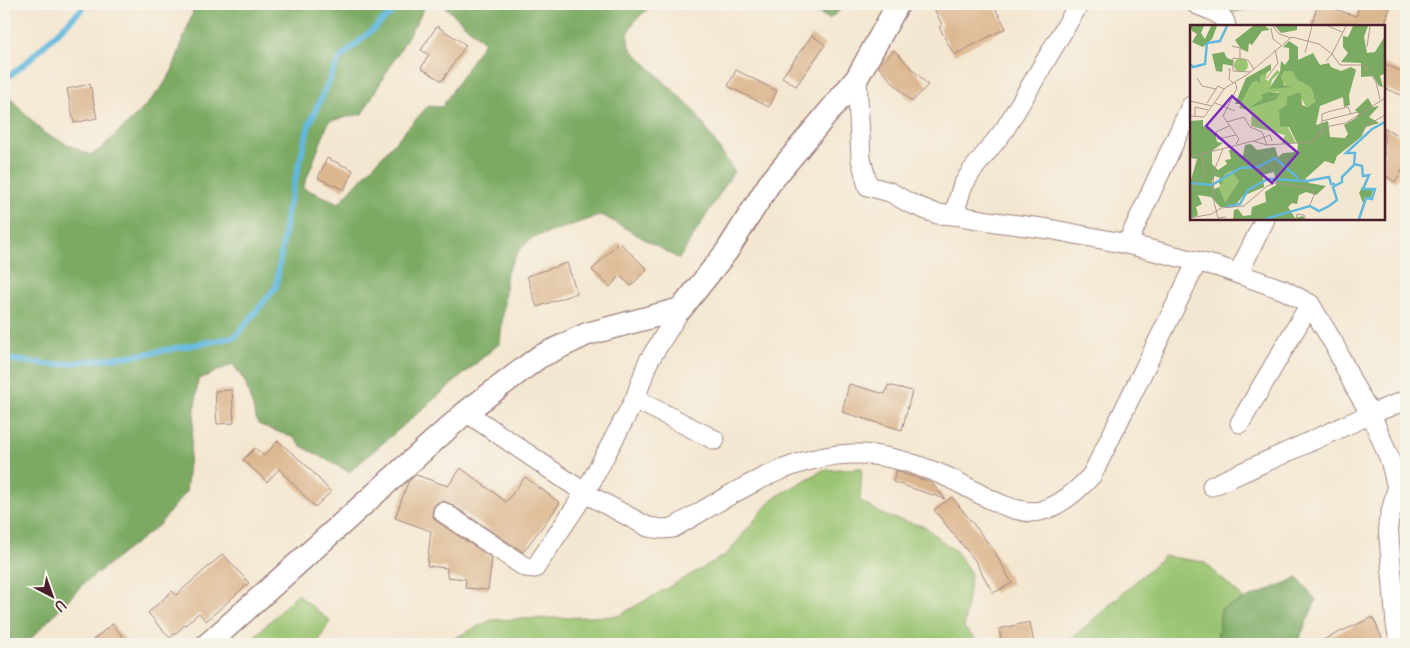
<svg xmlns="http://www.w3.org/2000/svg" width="1410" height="648" viewBox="0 0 1410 648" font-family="Delius,sans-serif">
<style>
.green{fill:#9ac471;stroke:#72724e}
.forest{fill:#7baa63;stroke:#626447}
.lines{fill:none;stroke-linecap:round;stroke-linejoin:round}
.stream{stroke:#61b8de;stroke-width:6}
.building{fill:#dbb68e}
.minor-casing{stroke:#9f837e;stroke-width:21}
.tertiary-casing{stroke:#9f837e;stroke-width:25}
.minor{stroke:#fff;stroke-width:19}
.tertiary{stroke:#fff;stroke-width:22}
.inset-river{fill:none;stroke:#61b8de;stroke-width:2.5}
.inset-road{fill:none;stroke:#b0978f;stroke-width:1}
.view{fill:#7b2cbf;fill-opacity:0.15;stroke:#7b2cbf;stroke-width:2.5}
.inset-edge{fill:none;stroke:#4a1f2b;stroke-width:2.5}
</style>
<rect width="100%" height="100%" fill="#f7f3e8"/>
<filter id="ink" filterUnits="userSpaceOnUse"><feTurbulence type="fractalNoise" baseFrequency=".02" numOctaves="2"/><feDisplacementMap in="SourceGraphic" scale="10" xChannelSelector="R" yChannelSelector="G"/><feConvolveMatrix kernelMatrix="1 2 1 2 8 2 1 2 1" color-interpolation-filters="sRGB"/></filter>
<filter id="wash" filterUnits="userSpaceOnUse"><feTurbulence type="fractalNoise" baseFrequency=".0096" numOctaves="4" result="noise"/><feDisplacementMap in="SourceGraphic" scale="20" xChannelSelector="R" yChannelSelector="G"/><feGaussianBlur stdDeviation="1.12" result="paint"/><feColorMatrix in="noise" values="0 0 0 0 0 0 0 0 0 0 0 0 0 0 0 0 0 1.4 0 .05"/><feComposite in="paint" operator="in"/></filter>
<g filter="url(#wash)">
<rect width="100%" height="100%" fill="#f4e7d1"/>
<g class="green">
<path d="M862 468 860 501 886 516 926 527 940 540 956 551 971 574 964 628 981 644H443L491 620 618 616 727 554 772 499 823 470Z"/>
<path d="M1164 556 1204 562 1245 600 1221 609 1217 644H1062L1075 636Z"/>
<path d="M297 594 330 621 317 644H247Z"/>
</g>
<g class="forest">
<path d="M189 4H427L362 114 329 121 303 188 339 203 428 106 442 107 484 42 442 4H654C640 16 619 30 632 50L695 112 734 171 679 259 602 215 532 238 518 252 507 272 500 343 349 472 301 446 294 438 258 424 245 382 233 364 198 380 186 492 159 525 83 584 26 644H4V92L44 133 90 155 99 150 139 113 162 87 172 71 193 12Z"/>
<path d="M804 4H848L829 19Z"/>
<path d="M1226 4H1272L1231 13Z"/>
<path d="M1298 578 1316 600 1297 644H1217L1221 609Z"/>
</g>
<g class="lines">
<g class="stream">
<path d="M4 80 27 62 82 9 85 4"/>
<path d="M4 359 55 365 145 354 235 337 276 287 288 207 309 125 339 59 402 4"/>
</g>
</g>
<g id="blocks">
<g class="building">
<path d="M932 4H993L1006 28 954 55 939 27 942 25Z"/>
<path d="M1318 4 1356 16 1360 4H1375L1390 8 1384 26H1311Z"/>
<path d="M437 26 466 45 442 81 421 68 429 55 421 50Z"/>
<path d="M812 35 825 45 796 86 782 77Z"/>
<path d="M894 50 928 85 912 102 878 67Z"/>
<path d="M1384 64 1406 73V97L1384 88Z"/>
<path d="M736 70 777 91 769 107 728 86Z"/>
<path d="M90 84 97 118 74 123 67 89Z"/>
<path d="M1384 127 1406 141V164L1395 182 1384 175Z"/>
<path d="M327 158 353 170 344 190 318 178Z"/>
<path d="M619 242 647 269 631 286 620 276 610 287 592 270Z"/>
<path d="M567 263 577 293 537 307 527 276Z"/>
<path d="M849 384 885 394 888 385 912 391 902 430 842 412Z"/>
<path d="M232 390 234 423 217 424 215 391Z"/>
<path d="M278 441 306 465 331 492 315 507 279 469 267 482 243 460 255 448 264 456Z"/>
<path d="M461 468 506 502 525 477 560 503 523 552 449 503 443 501 438 502 434 505 432 512 433 516 436 521 492 558 488 590 465 588 466 579 447 577V568L427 566 431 531 395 518 408 482 416 475 448 486Z"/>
<path d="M896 471 932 483 945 499 893 482Z"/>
<path d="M952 497 993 549 1012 583 993 593 974 559 934 510Z"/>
<path d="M223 554 249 583 206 621 199 613 170 638 148 613 172 591 176 595Z"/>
<path d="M1373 617 1382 638 1368 644H1314Z"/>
<path d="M1030 622 1034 644H1002L999 629Z"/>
<path d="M112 624 129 644H88Z"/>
</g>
</g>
</g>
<g filter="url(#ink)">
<use href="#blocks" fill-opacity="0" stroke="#9f837e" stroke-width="1"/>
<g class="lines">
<g class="minor-casing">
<g id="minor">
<path d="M1196 4C1206 9 1225 13 1226 26"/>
<path d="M857 78 861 159 868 186 890 192 909 203 937 214 954 215 995 222 1049 229 1127 244 1219 267 1284 290 1310 304 1334 344 1354 386 1371 414 1390 460 1397 488 1388 524 1396 625 1400 644"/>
<path d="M954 215 962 187 971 172 1005 129 1079 4"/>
<path d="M1127 244 1191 106"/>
<path d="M1238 274 1265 219"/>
<path d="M635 399 715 440"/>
<path d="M466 412 585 493 648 527 662 529 673 528C729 496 788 455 853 454 885 453 917 464 945 476 971 487 1011 517 1040 511 1059 507 1079 489 1092 475L1197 262"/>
<path d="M1240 423 1310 304"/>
<path d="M1212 486 1371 414 1406 400"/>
<path d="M443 512 525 567 535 568 585 493 635 399 648 362 681 309"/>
</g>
</g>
<g class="tertiary-casing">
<path id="tertiary" d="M208 644 466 412 539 357 587 334 681 309 727 251 769 184 857 78 898 4"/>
</g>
<use href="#minor" class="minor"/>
<use href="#tertiary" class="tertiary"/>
</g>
</g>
<g transform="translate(1190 25)">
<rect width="195" height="195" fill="#f4e7d1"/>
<path d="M44 40a7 7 0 1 1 14 0a7 7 0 1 1-14 0ZM87 45 90 47 82 55 80 64 97 61 92 57 91 51 94 46H102L107 55 120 62 125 74 124 78 116 82 108 67 97 72V79L89 85 106 118H92L95 110 61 101 62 86 49 83 62 58 66 56 71 59 70 51 74 46H78L75 54 78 56ZM81 67H89L86 75 57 84 73 73 70 70ZM42 146 49 156 35 177 29 162 35 149Z" fill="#9ac471" fill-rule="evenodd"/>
<path d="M0 1H14L11 8 15 14 21 1H27L22 14 13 22 2 17 7 9 2 6ZM63 1H75L80 5 72 6 62 20 59 18 58 27 51 24 45 15ZM85 1H107V5L91 8ZM163 1H178L174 12 177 28 185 27 195 11V48L190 51 193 62 189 61 183 51 171 52V38L151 37 158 28 153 22V11L158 12ZM99 16 108 22V35L123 28 130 40 139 38 141 42 151 46 161 42 166 45 159 70 160 80 154 82 153 72 130 81 126 100 138 96 140 112 155 113 158 109 154 100 166 93 169 89 165 85 178 73 183 82 189 81 179 92 189 98 176 102 171 112 147 131 144 139 135 136 115 154 119 158 136 161 126 170 116 167 109 170 107 179 102 178 98 182 105 193 113 191 115 194H43L44 185 48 184 53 191 61 190 62 182 76 177 75 167 86 160 84 147 73 150 74 162 53 171 44 182H30L21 172 8 170 12 179 6 182 8 190 0 194V158L7 134 0 133V96L13 95V101L25 108 27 117 33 118 22 126V139L28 145 37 139 35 135 41 134 39 125 44 124 46 129 53 131 55 120 61 119 67 125 85 122 88 132 93 128 107 127 108 120 99 102 90 101 89 85 97 79V72L108 67 111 69 112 80 117 82 125 77 123 68 120 62 107 55 102 46H94L91 52 94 60 102 62 79 64 90 47 91 36 95 40 99 34V23L93 22ZM41 146 49 156 35 177 29 162 24 164 22 156 25 151 30 153 28 157 31 160 35 149ZM34 27 37 33 43 35V41L33 39 32 47 26 46 22 29ZM81 39V45L70 51 71 59 66 56 62 58 51 79H45L56 53ZM79 67 90 68 86 75 57 84 73 73 70 70ZM172 162 175 165 183 164 181 172 174 173V180L169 168Z" fill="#7baa63" fill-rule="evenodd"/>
<path class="inset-river" d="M0 39 3 42 15 39 17 18 30 16 37 1M0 158 22 160 50 143 68 142 85 133 108 153M36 182 50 179 58 165 78 154 117 156 139 152 141 159H145M75 194 120 181 129 186 139 181 147 175 143 162 152 157V152L164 140M169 194 176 173 182 174 185 164H173L179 150 173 151 172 141 164 139 165 128H156L182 104 195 97"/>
<path class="inset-road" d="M83 1 89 9 101 13M138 1 152 7M81 3 83 14 91 20M42 21 50 23V34M177 22 180 1M115 28 122 1M136 36 142 29 150 40H174L186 57 190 74M38 44H40L39 54 43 58M60 47 43 46V33L58 35 64 44M7 53 12 61 26 64M76 54 88 38 85 25M45 57 47 63 33 91 49 114 46 119M0 76 22 81 35 63 58 49 102 12 129 19 142 29 156 1M17 78 28 61 34 64M25 78 45 86M0 91 14 92 22 81M5 92V82L18 85M132 96V89L141 86 158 82 161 89M37 97 54 92 60 102 72 107 77 120M39 101 26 107 28 114 46 110M130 108 132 96 168 87M171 108 176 101 195 90M64 116 80 110 82 116M33 124 23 148 24 177 28 193 36 192M0 132 63 116 77 120 120 117 140 101 156 98 195 73M0 167 14 148 12 131M0 193 22 189 31 183 54 181 77 161 86 158 121 163 124 170 120 180M106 194 107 189 114 190 116 194"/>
<path class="view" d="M42 71 108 128 82 158 16 101Z"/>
<rect width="195" height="195" class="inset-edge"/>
</g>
<rect width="1410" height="648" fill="none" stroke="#f7f3e8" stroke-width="20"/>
<g transform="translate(52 596) rotate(139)" stroke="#f7f3e8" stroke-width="4" paint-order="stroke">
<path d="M0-4L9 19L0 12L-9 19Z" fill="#4a1f2b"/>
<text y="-8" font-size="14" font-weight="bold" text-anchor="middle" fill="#4a1f2b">U</text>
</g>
</svg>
